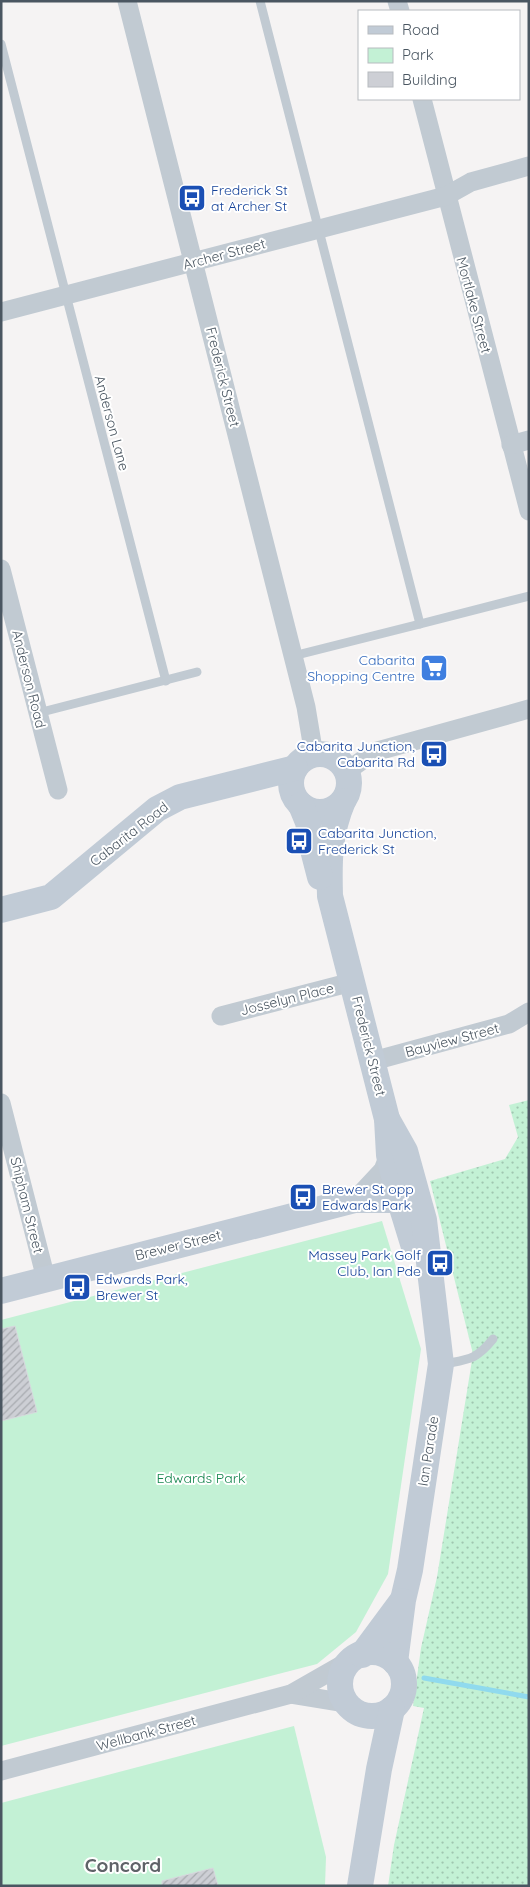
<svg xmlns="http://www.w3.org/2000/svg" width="530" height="1887" viewBox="0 0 530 1887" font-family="Quicksand,sans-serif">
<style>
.grass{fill:url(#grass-dots)}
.park{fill:#c3f1d5}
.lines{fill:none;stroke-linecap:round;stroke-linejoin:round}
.stream{stroke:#90daee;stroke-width:5}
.building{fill:url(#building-hatch);stroke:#d7d9de}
.lane{stroke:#c1cad2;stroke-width:9}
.street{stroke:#c1cad2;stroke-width:19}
.secondary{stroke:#c1cbd6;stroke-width:26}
.labels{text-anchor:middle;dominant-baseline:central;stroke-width:4;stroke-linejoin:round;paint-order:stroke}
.transit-label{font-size:14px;fill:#164399;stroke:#fff;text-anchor:start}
.street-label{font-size:14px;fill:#4a5661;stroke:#fff}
.shop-label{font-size:14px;fill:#366cbe;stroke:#fff;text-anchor:end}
.park-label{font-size:14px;fill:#17864f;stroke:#fff}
.district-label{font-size:19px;font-weight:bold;fill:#5f6368;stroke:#fff}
</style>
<defs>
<pattern id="grass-dots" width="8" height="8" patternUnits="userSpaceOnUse" patternTransform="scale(1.25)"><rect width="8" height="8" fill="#c3f1d5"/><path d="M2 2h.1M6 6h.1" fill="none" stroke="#a0c6b0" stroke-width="1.8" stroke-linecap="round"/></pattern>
<pattern id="building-hatch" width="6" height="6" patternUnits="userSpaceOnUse" patternTransform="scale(1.25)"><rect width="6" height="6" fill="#cdcfd5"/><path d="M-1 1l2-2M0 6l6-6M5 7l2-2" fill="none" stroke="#a8abb0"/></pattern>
</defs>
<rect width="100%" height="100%" fill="#f5f3f3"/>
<path class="grass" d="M529 1100V1886H388L394 1845 424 1708 413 1706 421 1648 437 1577 473 1354 430 1181 505 1159 518 1137 509 1105Z"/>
<g class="park">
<path d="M382 1221 421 1349 388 1574 356 1632 317 1664 1 1746V1320Z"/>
<path d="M294 1726 326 1857 325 1886H1V1803Z"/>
</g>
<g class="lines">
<path class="stream" d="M424 1678 529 1697"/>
</g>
<g class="building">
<path d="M15 1326 37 1412 1 1421V1329Z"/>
<path d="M213 1868 218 1886H162V1881Z"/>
</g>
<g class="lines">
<g class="lane">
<path d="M260 1 420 624 529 596"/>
<path d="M1 44 166 681"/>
<path d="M293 656 420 624"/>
<path d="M38 713 197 672"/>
<path d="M444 1364C469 1359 476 1360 493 1339"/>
</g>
<g class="street">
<path d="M127 1 306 707 314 755"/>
<path d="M397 1 400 11"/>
<path d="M422 99 529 511"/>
<path d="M1 312 446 196 471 182 529 166"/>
<path d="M511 445 529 440"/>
<path d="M1 569 58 790"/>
<path d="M347 771 374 752 529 709"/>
<path d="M221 1016 352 982"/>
<path d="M373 1061 509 1024 529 1012"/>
<path d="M1 1103 46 1279"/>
<path d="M355 1200 383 1170 389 1155"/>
<path d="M291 1694 346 1703"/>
<path d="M1 1771 291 1694 354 1658"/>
</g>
<g class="secondary">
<circle cx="320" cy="783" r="29"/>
<path d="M343 801C329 834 329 860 330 896L387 1119 389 1155 399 1198 414 1247"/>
<path d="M301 805 308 822 312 846 320 877"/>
<path d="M1 910 51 897 157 809 180 797 295 768"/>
<path d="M387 1119 405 1151 424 1220 441 1364 410 1570 403 1600 395 1662"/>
<path d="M1 1291 355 1200H393L399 1198"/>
<circle cx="372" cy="1684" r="32"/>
<path d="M362 1655 402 1601"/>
<path d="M360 1886 379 1769 392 1709"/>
</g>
</g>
<defs>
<g id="bus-square" transform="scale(1.4375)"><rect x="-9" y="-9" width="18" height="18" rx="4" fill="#1a4fb4" stroke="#fff"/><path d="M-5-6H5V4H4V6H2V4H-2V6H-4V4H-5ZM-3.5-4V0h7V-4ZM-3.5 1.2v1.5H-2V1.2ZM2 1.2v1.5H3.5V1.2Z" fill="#fff"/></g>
<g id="supermarket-square" transform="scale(1.4375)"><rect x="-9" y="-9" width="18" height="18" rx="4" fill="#3f7fe0" stroke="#fff"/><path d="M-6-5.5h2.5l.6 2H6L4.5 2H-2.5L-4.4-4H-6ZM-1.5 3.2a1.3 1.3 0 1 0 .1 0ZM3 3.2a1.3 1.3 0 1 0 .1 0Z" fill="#fff"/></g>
</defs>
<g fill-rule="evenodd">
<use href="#bus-square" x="192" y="198"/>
<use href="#supermarket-square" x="434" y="668"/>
<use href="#bus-square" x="434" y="754"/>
<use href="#bus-square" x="299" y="841"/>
<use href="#bus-square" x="303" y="1197"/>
<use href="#bus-square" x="440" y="1263"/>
<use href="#bus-square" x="77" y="1287"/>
</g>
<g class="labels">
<g class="transit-label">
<text x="211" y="190">Frederick St<tspan x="211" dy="16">at Archer St</tspan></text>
<text x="415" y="746" text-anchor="end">Cabarita Junction,<tspan x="415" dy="16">Cabarita Rd</tspan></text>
<text x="318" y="833">Cabarita Junction,<tspan x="318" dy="16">Frederick St</tspan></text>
<text x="322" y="1189">Brewer St opp<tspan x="322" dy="16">Edwards Park</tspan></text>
<text x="421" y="1255" text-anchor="end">Massey Park Golf<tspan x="421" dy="16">Club, Ian Pde</tspan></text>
<text x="96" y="1279">Edwards Park,<tspan x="96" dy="16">Brewer St</tspan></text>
</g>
<g class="street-label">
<text transform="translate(224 254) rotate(-15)">Archer Street</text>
<text transform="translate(474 305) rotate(75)">Mortlake Street</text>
<text transform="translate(223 377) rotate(76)">Frederick Street</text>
<text transform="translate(112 423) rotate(75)">Anderson Lane</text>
<text transform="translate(29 679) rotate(76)">Anderson Road</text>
<text transform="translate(129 834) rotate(-38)">Cabarita Road</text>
<text transform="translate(287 999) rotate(-14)">Josselyn Place</text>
<text transform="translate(452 1040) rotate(-15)">Bayview Street</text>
<text transform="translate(369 1046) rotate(76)">Frederick Street</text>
<text transform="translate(27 1205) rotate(76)">Shipham Street</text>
<text transform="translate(178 1245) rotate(-14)">Brewer Street</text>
<text transform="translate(428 1451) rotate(-81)">Ian Parade</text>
<text transform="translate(146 1733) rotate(-15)">Wellbank Street</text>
</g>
<g class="shop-label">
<text x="415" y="660">Cabarita<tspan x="415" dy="16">Shopping Centre</tspan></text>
</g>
<g class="park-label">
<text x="201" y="1478">Edwards Park</text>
</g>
<g class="district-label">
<text x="123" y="1865">Concord</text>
</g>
</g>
<rect width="530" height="1887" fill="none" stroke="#4a5661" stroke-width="5"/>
<rect x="358" y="10" width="162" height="90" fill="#ffffff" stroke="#b7bbc0"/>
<rect x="368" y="26" width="25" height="8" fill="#c1cbd6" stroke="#b7bbc0"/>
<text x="402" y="35" font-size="15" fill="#4a5661">Road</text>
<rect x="368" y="48" width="25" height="15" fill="#c3f1d5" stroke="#b7bbc0"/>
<text x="402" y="60" font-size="15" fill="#4a5661">Park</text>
<rect x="368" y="72" width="25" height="15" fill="#cdcfd5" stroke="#b7bbc0"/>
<text x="402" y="85" font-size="15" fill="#4a5661">Building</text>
</svg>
